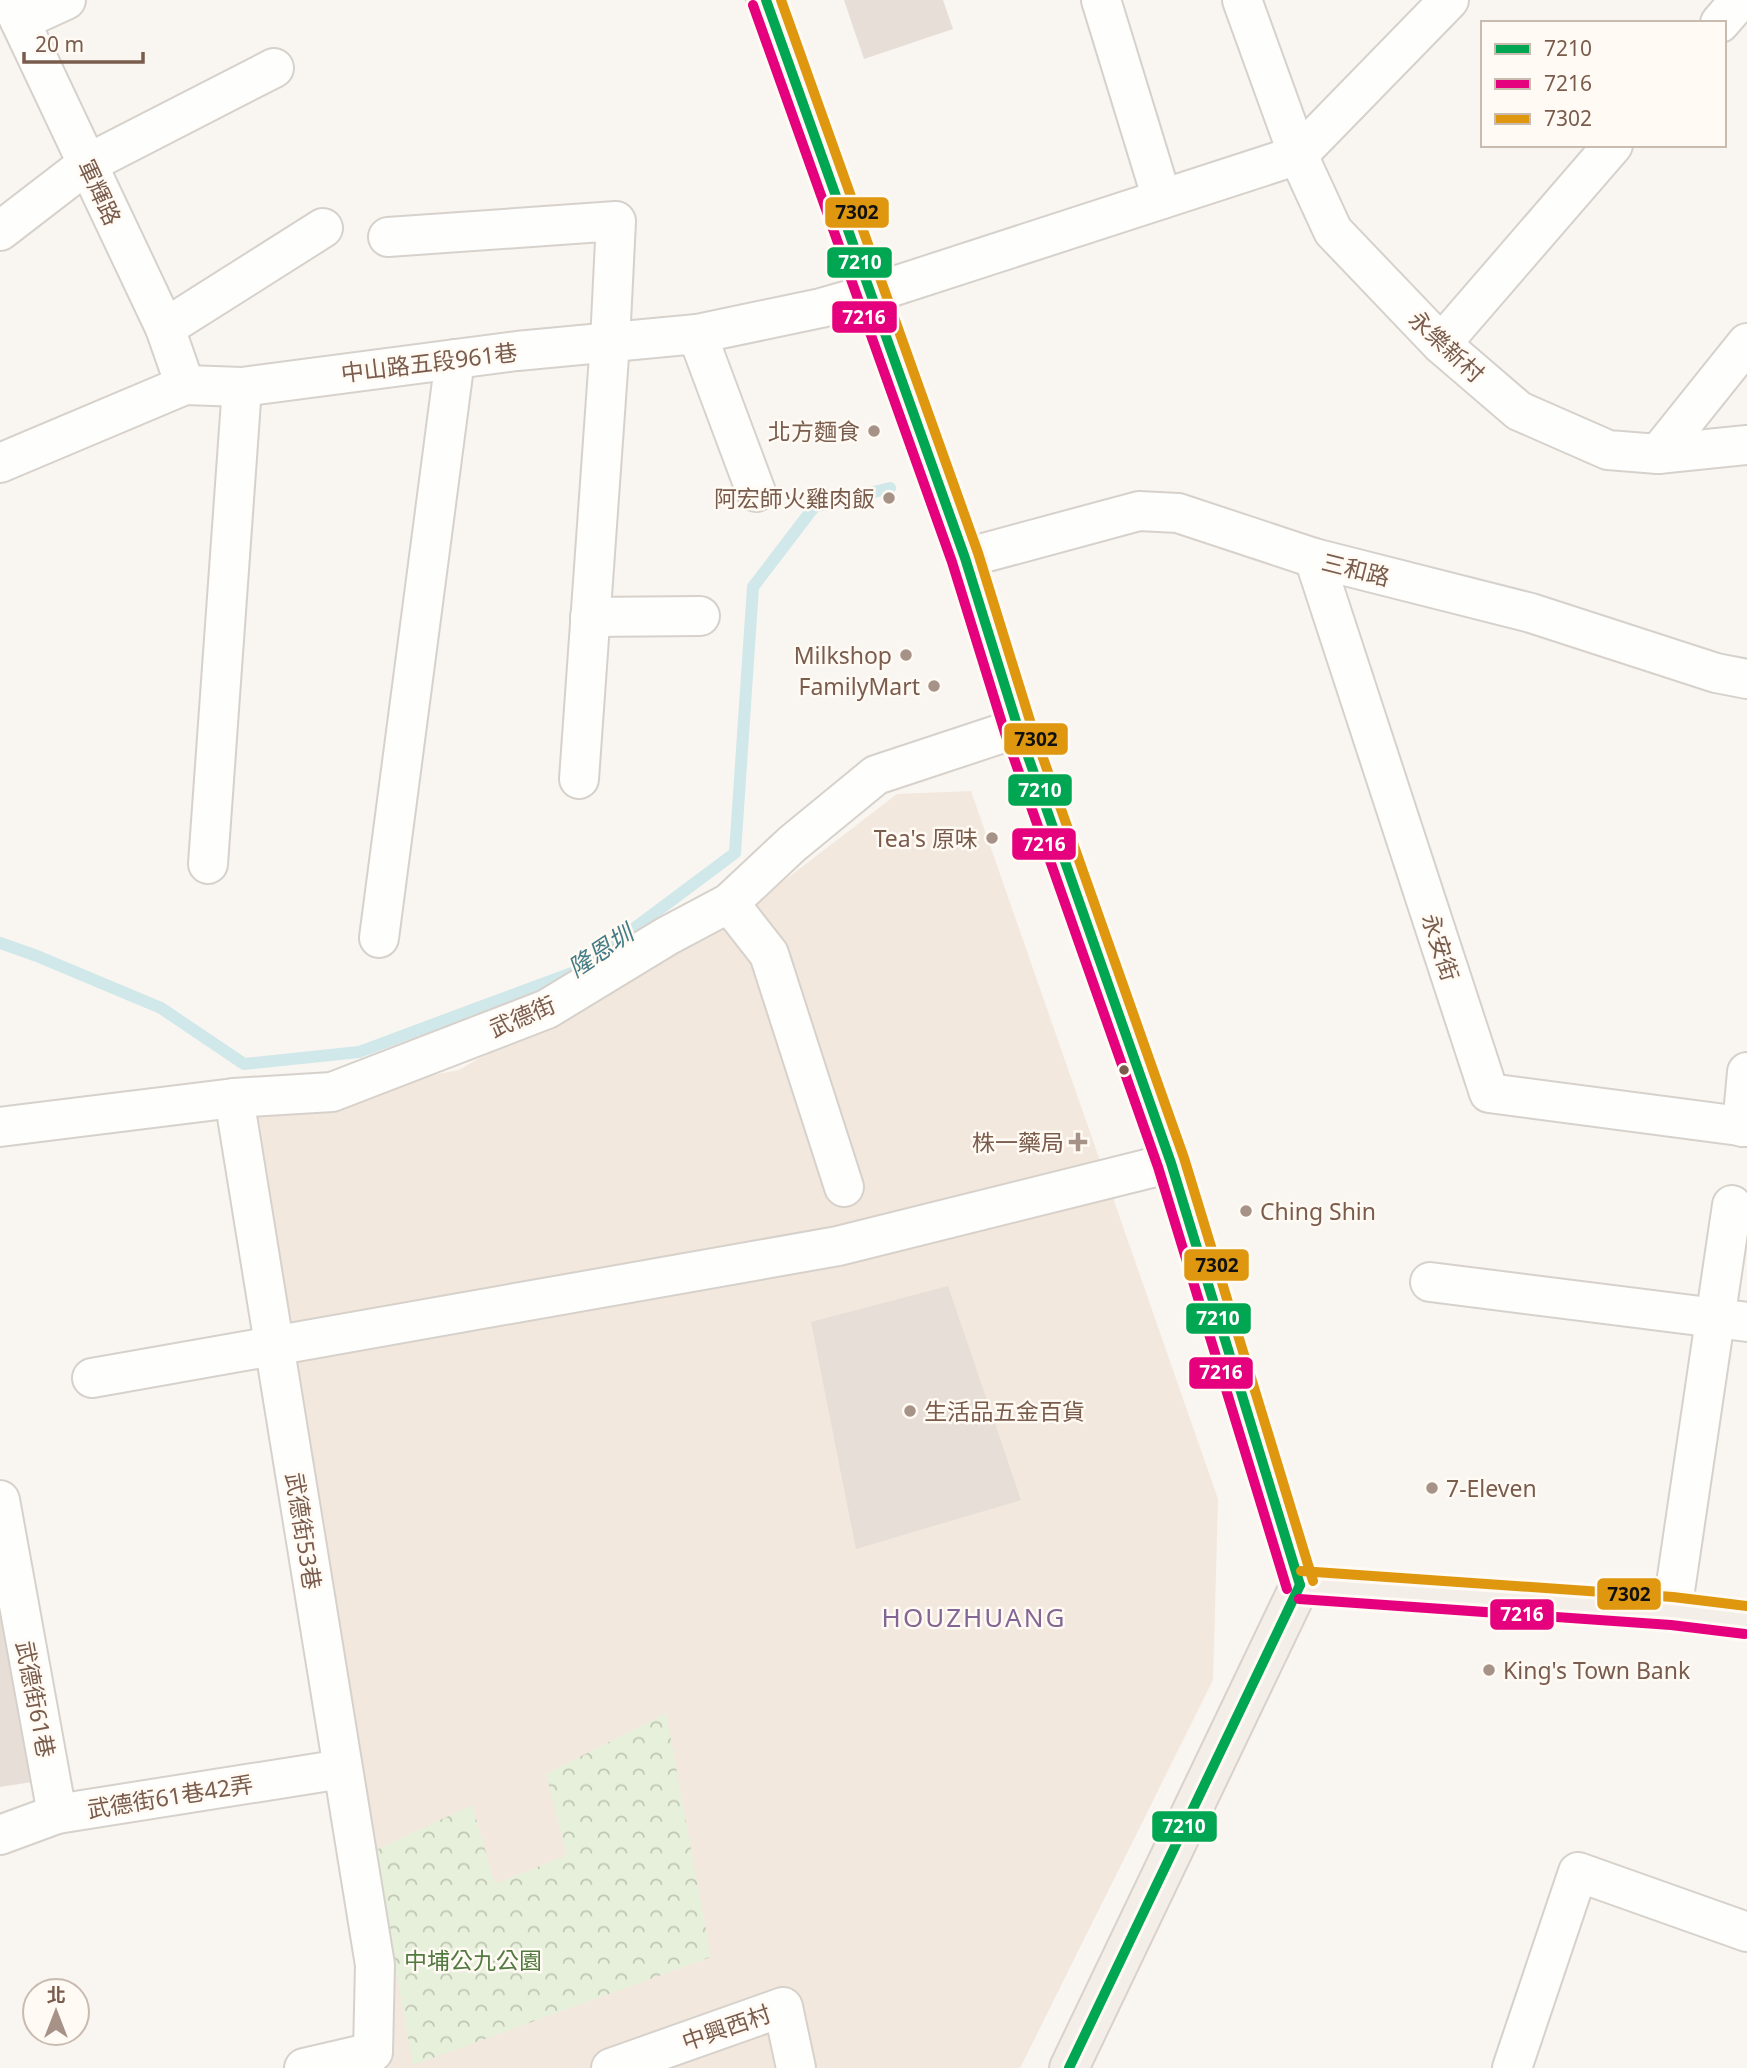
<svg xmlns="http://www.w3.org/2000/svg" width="1747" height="2068" viewBox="0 0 1747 2068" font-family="'Noto Sans','Noto Sans TC',sans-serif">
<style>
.residential{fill:#f2e8de}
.park{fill:url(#park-crowns)}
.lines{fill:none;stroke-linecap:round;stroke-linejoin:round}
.stream{stroke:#d0e8ea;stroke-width:12}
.building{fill:#e6ded7}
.minor-casing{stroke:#d7d1cb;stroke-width:42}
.major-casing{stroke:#dad1cc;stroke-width:42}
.minor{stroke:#fefefd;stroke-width:38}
.major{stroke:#f3eee8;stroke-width:38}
.bus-1-casing{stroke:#fffaf3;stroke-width:16}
.bus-2-casing{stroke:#fffaf3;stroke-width:16}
.bus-3-casing{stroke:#fffaf3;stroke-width:16}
.bus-1{stroke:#00a651;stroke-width:10}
.bus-2{stroke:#e5007d;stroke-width:10}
.bus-3{stroke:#de970f;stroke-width:10}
.poi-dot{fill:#a69286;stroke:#fffaf3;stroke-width:2.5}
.bus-dot{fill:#7a5c4d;stroke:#fffaf3;stroke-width:2.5}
.labels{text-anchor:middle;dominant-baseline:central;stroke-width:5;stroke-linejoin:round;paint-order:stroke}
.street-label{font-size:23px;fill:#7a5c4d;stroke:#fffaf3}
.poi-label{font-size:23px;fill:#7a5c4d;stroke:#fffaf3;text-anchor:end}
.park-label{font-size:23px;fill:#537a41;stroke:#fffaf3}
.water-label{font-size:24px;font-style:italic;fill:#437c86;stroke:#fffaf3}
.quarter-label{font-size:26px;letter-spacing:2px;fill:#846695;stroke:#fffaf3}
.line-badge{stroke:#fffaf3;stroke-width:2.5}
.badge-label{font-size:19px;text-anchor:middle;font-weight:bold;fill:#fff}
.pale-badge-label{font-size:19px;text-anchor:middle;font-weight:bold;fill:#111}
</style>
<defs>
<pattern id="park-crowns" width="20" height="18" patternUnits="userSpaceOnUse" patternTransform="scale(1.75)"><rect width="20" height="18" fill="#e7f0db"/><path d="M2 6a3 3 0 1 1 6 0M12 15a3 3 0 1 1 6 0" fill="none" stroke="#c0c6b4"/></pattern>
</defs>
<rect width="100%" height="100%" fill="#f9f5f0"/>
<path class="residential" d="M971 791 1218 1499 1213 1680 1020 2068H382L254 1109 459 1070 781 883 897 794Z"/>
<path class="park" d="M666 1713 711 1957 413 2065 374 1851 472 1805 495 1884 567 1855 546 1774Z"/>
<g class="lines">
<path class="stream" d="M0 943 37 956 161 1008 244 1064 359 1052 577 971 735 853 753 587 814 507 890 488"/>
</g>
<g class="building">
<path d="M844 0H943L953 29 864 59Z"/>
<path d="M948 1286 1021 1500 856 1549 811 1322Z"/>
<path d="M0 1608 32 1782 0 1787Z"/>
</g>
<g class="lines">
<g class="minor-casing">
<g id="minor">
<path d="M10 0 165 328 185 385"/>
<path d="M1101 0 1162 199"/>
<path d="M1242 0 1298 155 1333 231 1441 344 1519 411 1608 450 1658 454 1747 445"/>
<path d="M20 21 66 0"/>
<path d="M1720 23 1738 2"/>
<path d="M0 231 87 164 274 68"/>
<path d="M388 237 616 221 610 342 579 779"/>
<path d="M165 328 323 228"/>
<path d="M697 334 756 492"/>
<path d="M1441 344 1613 145"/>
<path d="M1658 454 1747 343"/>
<path d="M0 463 185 385 242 387 517 351 697 334 821 308 870 294 1298 155 1449 0"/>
<path d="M965 558 1139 511 1178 513 1314 558 1531 613 1716 673 1747 679"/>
<path d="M1314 558 1489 1093 1747 1127"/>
<path d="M590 617 700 616"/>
<path d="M208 864 242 387"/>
<path d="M729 903 769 954 844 1187"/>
<path d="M379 938 455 359"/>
<path d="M234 1098 375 1965 373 2052 304 2068"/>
<path d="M0 1127 234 1098 332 1092 547 1009 667 936 729 903 792 844 876 775 1018 728"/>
<path d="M1742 1127 1747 1072"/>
<path d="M1430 1282 1747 1322"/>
<path d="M92 1378 838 1246 1171 1163"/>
<path d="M0 1500 57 1814"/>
<path d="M1672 1611 1732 1205"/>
<path d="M0 1835 57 1814 342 1769"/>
<path d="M611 2068 783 2007 796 2068"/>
<path d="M1512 2068 1578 1872 1747 1932"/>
</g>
</g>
<g class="major-casing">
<g id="major">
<path d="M766 0 965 558 1018 728 1171 1163 1300 1585"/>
<path d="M1300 1585 1672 1611 1747 1620"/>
<path d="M1069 2068 1300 1585"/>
</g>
</g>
<use href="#minor" class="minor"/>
<use href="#major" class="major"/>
<g class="bus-1-casing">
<g id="bus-1">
<path d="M766 0 965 558 1018 728 1171 1163 1300 1585"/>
<path d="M1069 2068 1300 1585"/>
</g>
</g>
<g class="bus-2-casing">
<g id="bus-2">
<path d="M753 5 952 562 1005 733 1158 1167 1287 1589"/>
<path d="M1299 1599 1671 1625 1745 1634"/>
</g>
</g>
<g class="bus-3-casing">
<g id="bus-3">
<path d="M781 0 978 553 1031 724 1184 1158 1313 1581"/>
<path d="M1301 1571 1673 1597 1747 1606"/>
</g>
</g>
<use href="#bus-1" class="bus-1"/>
<use href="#bus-2" class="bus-2"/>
<use href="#bus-3" class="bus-3"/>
</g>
<g class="poi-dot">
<circle cx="874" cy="431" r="7"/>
<circle cx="889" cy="498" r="7"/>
<circle cx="906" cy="655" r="7"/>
<circle cx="934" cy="686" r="7"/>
<circle cx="992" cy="838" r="7"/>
<path d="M1074.5 1131.5h7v7h7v7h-7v7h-7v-7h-7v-7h7z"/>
<circle cx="1246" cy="1211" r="7"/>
<circle cx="910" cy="1411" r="7"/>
<circle cx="1432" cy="1488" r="7"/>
<circle cx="1489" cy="1670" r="7"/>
</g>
<circle class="bus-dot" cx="1124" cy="1070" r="6"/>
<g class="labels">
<g class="street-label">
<text transform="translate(100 192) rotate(65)">軍輝路</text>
<text transform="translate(1447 346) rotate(43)">永樂新村</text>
<text transform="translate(429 362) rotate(-7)">中山路五段961巷</text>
<text transform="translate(1356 569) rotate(14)">三和路</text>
<text transform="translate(1441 947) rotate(72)">永安街</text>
<text transform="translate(522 1016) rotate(-23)">武德街</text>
<text transform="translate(304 1531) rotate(81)">武德街53巷</text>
<text transform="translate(36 1699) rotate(79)">武德街61巷</text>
<text transform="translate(170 1796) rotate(-9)">武德街61巷42弄</text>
<text transform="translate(726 2027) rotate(-19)">中興西村</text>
</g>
<g class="poi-label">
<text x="860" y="431">北方麵食</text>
<text x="875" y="498">阿宏師火雞肉飯</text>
<text x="892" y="655">Milkshop</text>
<text x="920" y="686">FamilyMart</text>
<text x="978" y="838">Tea's 原味</text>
<text x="1064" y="1142">株一藥局</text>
<text x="1260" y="1211" text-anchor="start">Ching Shin</text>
<text x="924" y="1411" text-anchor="start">生活品五金百貨</text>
<text x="1446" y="1488" text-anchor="start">7-Eleven</text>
<text x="1503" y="1670" text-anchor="start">King's Town Bank</text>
</g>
<g class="park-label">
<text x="473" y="1960">中埔公九公園</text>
</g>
<g class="water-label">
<text transform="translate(600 950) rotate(-34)">隆恩圳</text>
</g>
<g class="quarter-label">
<text x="974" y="1617">HOUZHUANG</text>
</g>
</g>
<g class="line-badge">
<rect x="824" y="196" width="66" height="33" rx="7" fill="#de970f"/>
<rect x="826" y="246" width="67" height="33" rx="7" fill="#00a651"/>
<rect x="831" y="300" width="67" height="34" rx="7" fill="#e5007d"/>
<rect x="1003" y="722" width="66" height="34" rx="7" fill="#de970f"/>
<rect x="1007" y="773" width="66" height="34" rx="7" fill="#00a651"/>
<rect x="1011" y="827" width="66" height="34" rx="7" fill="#e5007d"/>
<rect x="1183" y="1248" width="67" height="34" rx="7" fill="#de970f"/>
<rect x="1185" y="1302" width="67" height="33" rx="7" fill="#00a651"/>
<rect x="1188" y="1356" width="66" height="34" rx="7" fill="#e5007d"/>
<rect x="1596" y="1577" width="66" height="34" rx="7" fill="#de970f"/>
<rect x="1489" y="1598" width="66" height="33" rx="7" fill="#e5007d"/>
<rect x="1151" y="1810" width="67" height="33" rx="7" fill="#00a651"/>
</g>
<g class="badge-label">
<text x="860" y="269">7210</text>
<text x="864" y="324">7216</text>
<text x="1040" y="797">7210</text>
<text x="1044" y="851">7216</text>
<text x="1218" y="1325">7210</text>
<text x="1221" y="1379">7216</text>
<text x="1522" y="1621">7216</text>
<text x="1184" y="1833">7210</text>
</g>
<g class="pale-badge-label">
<text x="857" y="219">7302</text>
<text x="1036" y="746">7302</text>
<text x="1217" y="1272">7302</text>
<text x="1629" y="1601">7302</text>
</g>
<rect x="1481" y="21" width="245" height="126" fill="#fffaf3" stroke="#cabbb1" stroke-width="2"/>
<rect x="1495" y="44" width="35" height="10" fill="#00a651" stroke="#cabbb1" stroke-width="2"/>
<text x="1544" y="56" font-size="21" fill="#7a5c4d">7210</text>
<rect x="1495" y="79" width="35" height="10" fill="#e5007d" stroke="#cabbb1" stroke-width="2"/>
<text x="1544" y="91" font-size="21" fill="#7a5c4d">7216</text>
<rect x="1495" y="114" width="35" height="10" fill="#de970f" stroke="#cabbb1" stroke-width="2"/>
<text x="1544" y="126" font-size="21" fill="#7a5c4d">7302</text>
<g transform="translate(56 2012)"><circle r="33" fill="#fffaf3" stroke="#cabbb1" stroke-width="2"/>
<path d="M0-5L12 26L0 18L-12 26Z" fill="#a69286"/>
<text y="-10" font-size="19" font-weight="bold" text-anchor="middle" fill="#7a5c4d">北</text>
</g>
<path d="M24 52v10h119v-10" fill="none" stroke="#7a5c4d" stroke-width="3.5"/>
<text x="35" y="52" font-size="21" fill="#7a5c4d" stroke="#fffaf3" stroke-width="5" paint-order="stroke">20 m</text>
</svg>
